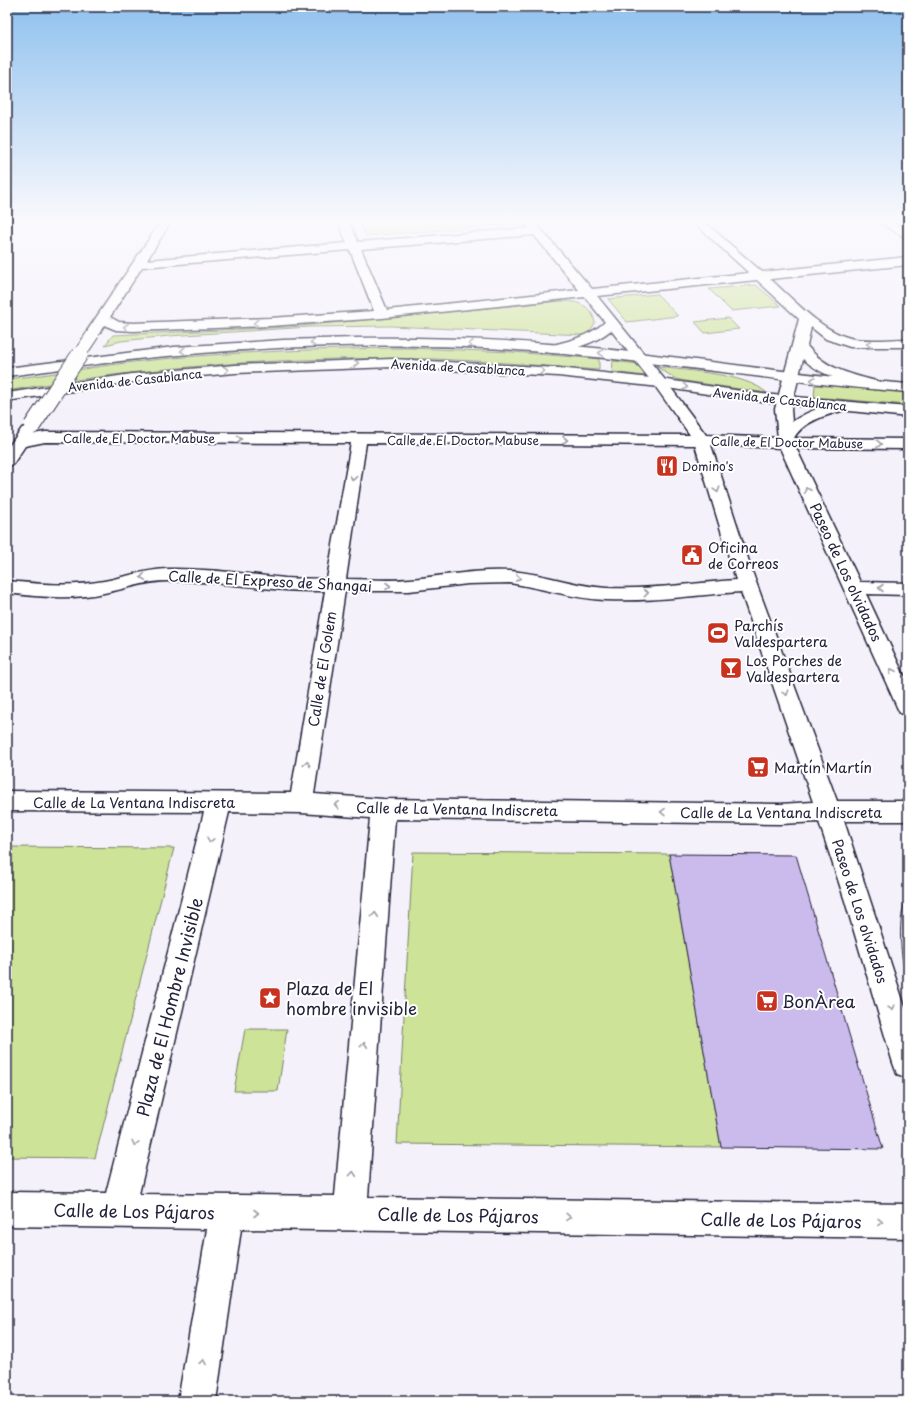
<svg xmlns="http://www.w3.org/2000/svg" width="915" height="1408" viewBox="0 0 915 1408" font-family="'Playpen Sans',sans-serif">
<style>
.green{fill:#cde398;stroke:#78826a}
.building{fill:#cbbbec;stroke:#22223b}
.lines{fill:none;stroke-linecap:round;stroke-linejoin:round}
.street-casing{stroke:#22223b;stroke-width:3}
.secondary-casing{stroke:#22223b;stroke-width:3}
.street{fill:#fff;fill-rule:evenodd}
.secondary{fill:#fff;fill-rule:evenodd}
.tram{stroke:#22223b;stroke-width:1}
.street-bridge-far1-casing{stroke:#22223b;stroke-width:14;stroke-linecap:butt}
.street-bridge-casing{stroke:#22223b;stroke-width:18;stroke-linecap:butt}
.street-bridge-far1{stroke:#fff;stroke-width:12}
.street-bridge{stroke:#fff;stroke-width:16}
.oneway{stroke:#9c9ca7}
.labels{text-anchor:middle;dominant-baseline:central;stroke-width:4;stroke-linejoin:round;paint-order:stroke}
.far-street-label{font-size:12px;fill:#22223b;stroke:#fff}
.far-poi-label{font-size:12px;fill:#22223b;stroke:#fff;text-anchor:start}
.poi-label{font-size:14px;fill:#22223b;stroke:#fff;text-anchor:start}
.street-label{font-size:14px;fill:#22223b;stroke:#fff}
.near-poi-label{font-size:17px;fill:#22223b;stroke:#fff;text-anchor:start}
.near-street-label{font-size:17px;fill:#22223b;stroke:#fff}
</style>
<rect width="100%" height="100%" fill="#f5f1fb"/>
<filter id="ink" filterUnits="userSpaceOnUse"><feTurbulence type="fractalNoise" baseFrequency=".025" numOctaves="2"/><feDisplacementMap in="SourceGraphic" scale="8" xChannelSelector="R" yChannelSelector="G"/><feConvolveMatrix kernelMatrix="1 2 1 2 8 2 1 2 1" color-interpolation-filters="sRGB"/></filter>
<g filter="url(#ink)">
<g class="green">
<path d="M359 220H514L517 224 366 236Z"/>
<path d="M756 285 781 306 731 311 709 289Z"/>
<path d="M657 294 678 316 627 322 608 299Z"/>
<path d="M561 301C578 301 592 305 595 323L590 331 583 335 391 326 310 327 169 336 121 341 105 345 113 335 290 327Z"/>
<path d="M728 318 739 329 705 333 695 322Z"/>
<path d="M407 348 512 352 599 359V370C544 366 490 361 435 359 292 356 148 366 7 391V379C49 375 91 367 133 362 224 352 315 349 407 348Z"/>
<path d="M613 361 638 364 645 376 612 372Z"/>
<path d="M657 367C687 371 745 373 767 393L685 381 676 379Z"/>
<path d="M815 385 908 392V405L814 397Z"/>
<path d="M7 847 174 848 95 1158 7 1157Z"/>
<path d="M413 852 669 854 721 1147 397 1144Z"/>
<path d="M245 1029H287L278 1091H234Z"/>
</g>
<path class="building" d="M669 854 796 855 883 1149 721 1147Z"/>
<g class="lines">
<g class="street-casing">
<g id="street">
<path d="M162 220H172L147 260 347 243 338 220H348L358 242 529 228 523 220H533L592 289 749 273 691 220H702L762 272 908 257V265L770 279C793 299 820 330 850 338 862 342 894 339 908 339V347H850L826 339 811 327 807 346C825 369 853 375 880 382L882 385 880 388 875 389C849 383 823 377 803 359L791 409 792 422C805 413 834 399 849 403L852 406 849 409C830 414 804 420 794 438L908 439V449L796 448 860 582 908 583V595L866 594 908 684V715L900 713 897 707 780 448 711 445 753 574 837 801H908V821H844L908 1016V1078L897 1074 893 1063 845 901 819 822 780 824 395 819 368 1197 908 1204V1238L241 1229 216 1401H178L207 1229 7 1226V1192L106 1193 204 812 7 811V791L291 793 325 591C312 591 299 591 286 590 246 587 207 580 167 581 145 581 126 589 104 593 72 600 39 597 7 593V581C39 584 72 587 104 581 125 577 144 570 166 569 206 568 246 574 285 578 299 579 313 578 327 579L351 443 45 442 25 446 13 464 7 466V449L22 428 28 426 34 428 36 431 34 434 45 432 690 435 655 386 611 330C594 344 574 349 553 353L548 352 546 349 548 346C569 341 588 337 605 322L585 297 382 318 270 326 133 331 116 330 104 325 99 334H89L87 331ZM534 235 579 290 387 310 361 249ZM350 250 374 311 270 318 133 323 119 322 110 317 142 267ZM757 280 799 319 775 409 778 438 706 435 665 380 597 296ZM366 443 695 445 736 580C693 583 649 590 606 588 573 586 543 573 510 571 477 569 443 576 410 579 389 581 368 579 346 579ZM510 583C542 588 574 599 606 600 651 602 696 595 741 592L813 802 780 804 383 799 314 794 345 591H409L468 584ZM229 812 301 813 370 818 335 1196 139 1194Z"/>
<path d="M877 220H889L908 231V239L878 222Z"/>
</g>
</g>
<g class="secondary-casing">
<g id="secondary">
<path d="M356 338C436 337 515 340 595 348 699 359 803 376 908 384V392C760 381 613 353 465 347 362 343 258 347 156 357 106 362 57 370 7 376V368L174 347 283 340Z"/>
<path d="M392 359 558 368 660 379 762 394 908 407V417L762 402 660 387 558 376 392 367 235 373 132 382 7 401V393L132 374 235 365Z"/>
</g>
</g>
<use href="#street" class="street"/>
<use href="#secondary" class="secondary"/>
<path class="tram" d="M908 892C896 923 900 954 908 986"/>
<g class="street-bridge-far1-casing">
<path id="street-bridge-far1" d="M79 355 93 334"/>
</g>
<g class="street-bridge-casing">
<path id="street-bridge" d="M32 426 80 354"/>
</g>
<use href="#street-bridge-far1" class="street-bridge-far1"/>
<use href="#street-bridge" class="street-bridge"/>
</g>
<defs><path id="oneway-chevron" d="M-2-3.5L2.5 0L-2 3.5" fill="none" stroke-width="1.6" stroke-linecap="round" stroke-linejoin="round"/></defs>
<g class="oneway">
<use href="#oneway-chevron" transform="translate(256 323) rotate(178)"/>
<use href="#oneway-chevron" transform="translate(126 327) rotate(-175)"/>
<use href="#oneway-chevron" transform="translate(313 343) rotate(178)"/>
<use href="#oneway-chevron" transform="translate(471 344) rotate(-177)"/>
<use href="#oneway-chevron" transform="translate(869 344) rotate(-180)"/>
<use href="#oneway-chevron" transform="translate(183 351) rotate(176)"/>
<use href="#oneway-chevron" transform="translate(601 353) rotate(-175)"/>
<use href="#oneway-chevron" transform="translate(356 363) rotate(-1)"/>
<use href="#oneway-chevron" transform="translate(226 370) rotate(-5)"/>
<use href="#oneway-chevron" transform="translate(542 371) rotate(4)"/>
<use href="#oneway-chevron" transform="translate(813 380) rotate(-174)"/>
<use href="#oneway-chevron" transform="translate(685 387) rotate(9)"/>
<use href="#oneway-chevron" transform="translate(239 439)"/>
<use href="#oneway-chevron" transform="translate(565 440)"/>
<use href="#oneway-chevron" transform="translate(879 444) rotate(1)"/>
<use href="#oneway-chevron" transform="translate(353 478) rotate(99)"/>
<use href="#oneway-chevron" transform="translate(717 490) rotate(72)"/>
<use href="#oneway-chevron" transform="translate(807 490) rotate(-115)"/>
<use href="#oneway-chevron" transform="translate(143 577) rotate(172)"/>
<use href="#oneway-chevron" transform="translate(518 578) rotate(8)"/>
<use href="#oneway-chevron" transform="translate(388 586)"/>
<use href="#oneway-chevron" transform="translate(881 588) rotate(180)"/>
<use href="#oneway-chevron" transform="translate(646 593) rotate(-6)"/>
<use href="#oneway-chevron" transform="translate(892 671) rotate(-115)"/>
<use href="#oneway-chevron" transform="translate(786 693) rotate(70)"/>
<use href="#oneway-chevron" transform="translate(307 764) rotate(-81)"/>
<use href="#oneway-chevron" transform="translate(337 805) rotate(-175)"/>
<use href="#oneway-chevron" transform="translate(663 812) rotate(-179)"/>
<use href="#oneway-chevron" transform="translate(210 840) rotate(104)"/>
<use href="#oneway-chevron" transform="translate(375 915) rotate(-85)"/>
<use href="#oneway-chevron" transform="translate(892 1008) rotate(73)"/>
<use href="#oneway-chevron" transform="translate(364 1045) rotate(-85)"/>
<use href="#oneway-chevron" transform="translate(135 1143) rotate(104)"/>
<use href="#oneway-chevron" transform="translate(353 1174) rotate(-85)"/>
<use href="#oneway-chevron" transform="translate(256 1213)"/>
<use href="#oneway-chevron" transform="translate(568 1217) rotate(1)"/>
<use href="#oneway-chevron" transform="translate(880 1222) rotate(1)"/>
<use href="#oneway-chevron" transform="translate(203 1362) rotate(-81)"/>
</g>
</g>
<linearGradient id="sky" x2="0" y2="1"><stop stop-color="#8fc1ee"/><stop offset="0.53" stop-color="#faf9fd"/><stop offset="1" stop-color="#faf9fd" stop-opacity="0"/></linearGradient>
<rect width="915" height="417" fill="url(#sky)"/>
<defs>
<g id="restaurant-square" transform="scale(1.15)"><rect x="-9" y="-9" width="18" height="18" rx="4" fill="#c8321e" stroke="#fff"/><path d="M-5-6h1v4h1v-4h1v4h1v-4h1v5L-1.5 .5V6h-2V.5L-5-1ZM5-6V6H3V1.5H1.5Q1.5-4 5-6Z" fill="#fff"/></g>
<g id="civic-square" transform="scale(1.15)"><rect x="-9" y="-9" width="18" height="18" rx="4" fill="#c8321e" stroke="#fff"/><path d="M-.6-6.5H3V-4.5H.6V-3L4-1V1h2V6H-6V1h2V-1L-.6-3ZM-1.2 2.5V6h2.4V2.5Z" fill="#fff"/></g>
<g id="stadium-square" transform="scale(1.15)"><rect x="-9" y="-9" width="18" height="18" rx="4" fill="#c8321e" stroke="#fff"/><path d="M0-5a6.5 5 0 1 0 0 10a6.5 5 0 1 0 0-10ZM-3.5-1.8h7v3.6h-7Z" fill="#fff"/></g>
<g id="bar-square" transform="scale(1.15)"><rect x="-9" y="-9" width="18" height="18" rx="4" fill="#c8321e" stroke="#fff"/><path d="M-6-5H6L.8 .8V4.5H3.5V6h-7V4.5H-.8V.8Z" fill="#fff"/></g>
<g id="supermarket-square" transform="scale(1.15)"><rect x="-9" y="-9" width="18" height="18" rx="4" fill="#c8321e" stroke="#fff"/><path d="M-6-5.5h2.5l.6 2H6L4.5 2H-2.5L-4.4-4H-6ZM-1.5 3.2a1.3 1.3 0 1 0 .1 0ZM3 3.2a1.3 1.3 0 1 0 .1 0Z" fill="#fff"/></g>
<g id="sight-square" transform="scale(1.15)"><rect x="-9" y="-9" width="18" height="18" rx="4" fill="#c8321e" stroke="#fff"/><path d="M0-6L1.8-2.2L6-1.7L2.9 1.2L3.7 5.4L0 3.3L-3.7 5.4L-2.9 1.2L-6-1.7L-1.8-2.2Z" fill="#fff"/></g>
</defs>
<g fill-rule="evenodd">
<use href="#restaurant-square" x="667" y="466"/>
<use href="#civic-square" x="692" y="555"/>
<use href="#stadium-square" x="718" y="633"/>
<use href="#bar-square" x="731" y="668"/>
<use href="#supermarket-square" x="758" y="767"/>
<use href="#sight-square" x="270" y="998"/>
<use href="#supermarket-square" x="767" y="1001"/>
</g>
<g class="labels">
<g class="far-street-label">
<text transform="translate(458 367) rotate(3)">Avenida de Casablanca</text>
<text transform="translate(135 380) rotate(-6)">Avenida de Casablanca</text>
<text transform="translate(780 399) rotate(6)">Avenida de Casablanca</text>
<text x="139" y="438">Calle de El Doctor Mabuse</text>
<text x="463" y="440">Calle de El Doctor Mabuse</text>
<text transform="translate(787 442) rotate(1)">Calle de El Doctor Mabuse</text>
</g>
<g class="far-poi-label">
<text x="682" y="466">Domino's</text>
</g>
<g class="poi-label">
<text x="708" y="547">Oficina<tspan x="708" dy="16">de Correos</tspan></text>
<text x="734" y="625">Parchís<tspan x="734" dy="16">Valdespartera</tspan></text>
<text x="746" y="660">Los Porches de<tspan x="746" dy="16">Valdespartera</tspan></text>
<text x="774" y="767">Martín Martín</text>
</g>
<g class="street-label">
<text transform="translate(846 572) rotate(65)">Paseo de Los olvidados</text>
<text transform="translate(270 581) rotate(3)">Calle de El Expreso de Shangai</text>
<text transform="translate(322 669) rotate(-81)">Calle de El Golem</text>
<text x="134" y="802">Calle de La Ventana Indiscreta</text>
<text transform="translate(457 809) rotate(1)">Calle de La Ventana Indiscreta</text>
<text x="781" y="812">Calle de La Ventana Indiscreta</text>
<text transform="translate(860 911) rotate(72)">Paseo de Los olvidados</text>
</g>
<g class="near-poi-label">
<text x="286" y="988">Plaza de El<tspan x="286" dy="20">hombre invisible</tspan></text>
<text x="782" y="1001">BonÀrea</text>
</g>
<g class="near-street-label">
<text transform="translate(169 1007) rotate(-76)">Plaza de El Hombre Invisible</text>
<text transform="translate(134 1211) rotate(1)">Calle de Los Pájaros</text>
<text transform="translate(458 1215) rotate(1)">Calle de Los Pájaros</text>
<text transform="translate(781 1220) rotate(1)">Calle de Los Pájaros</text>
</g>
</g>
<rect width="915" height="1408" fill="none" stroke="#fff" stroke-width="24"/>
<rect x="12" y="12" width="891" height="1384" fill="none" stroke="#22223b" stroke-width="1.5" filter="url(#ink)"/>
</svg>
